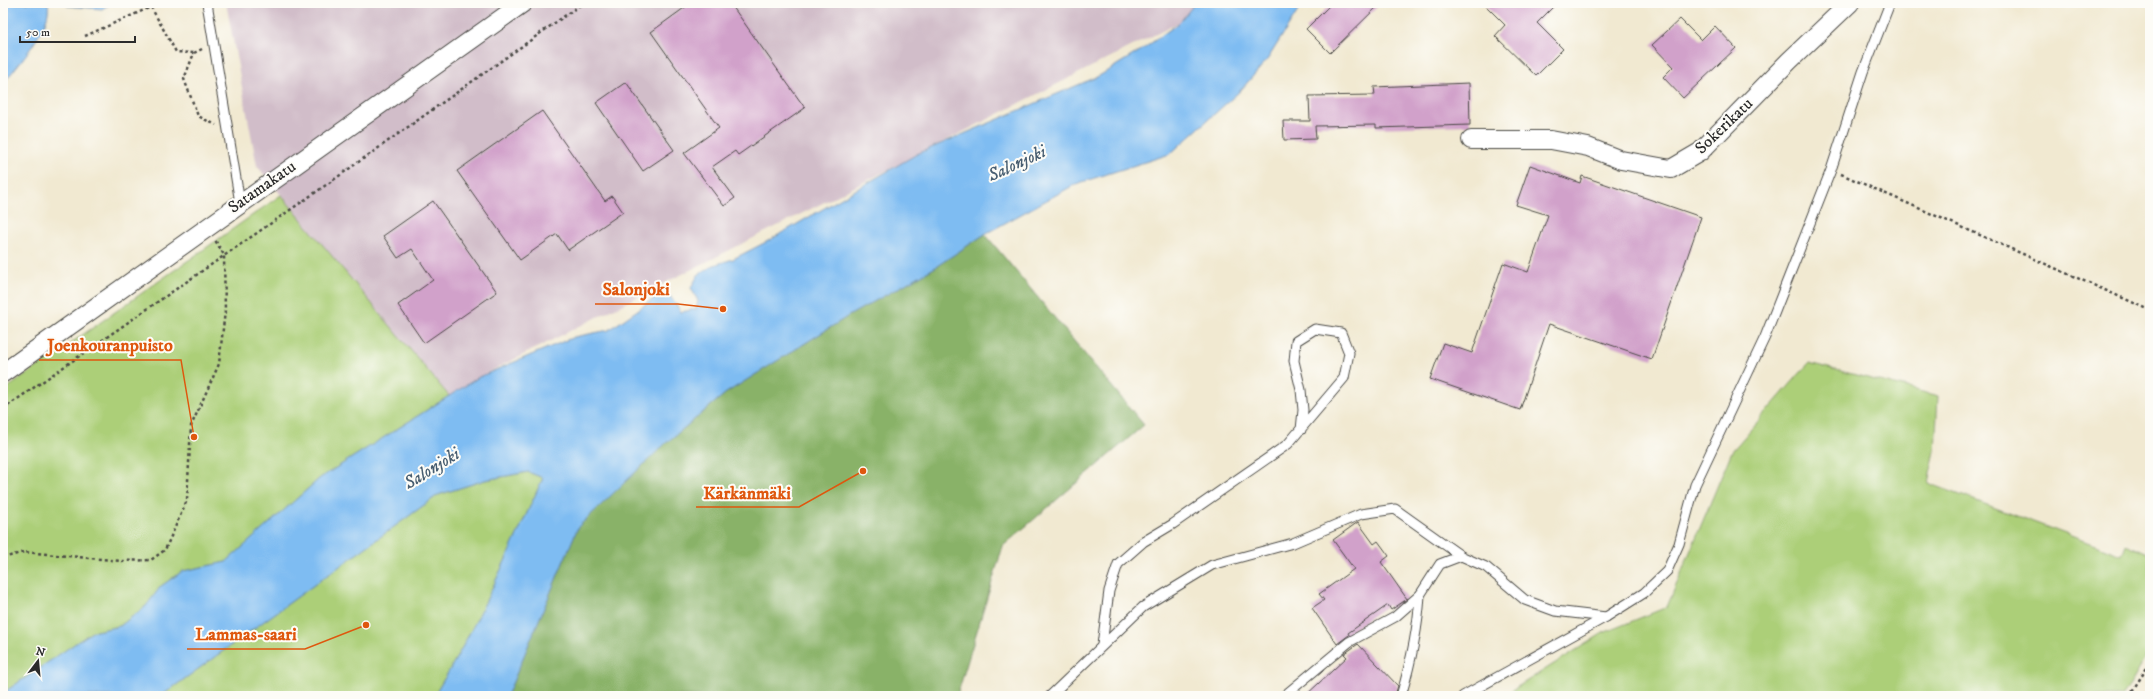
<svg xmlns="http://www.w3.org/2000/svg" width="2153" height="699" viewBox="0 0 2153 699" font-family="'IM FELL DW Pica',serif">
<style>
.industrial{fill:#d1bdc9}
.green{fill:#accf78;stroke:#6c7d52}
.forest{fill:#89b268;stroke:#5a6e4a}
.water{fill:#7ebcf2;stroke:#54748e}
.building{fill:#d1a1ca}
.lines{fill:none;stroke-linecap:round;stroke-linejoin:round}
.service-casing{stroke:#494844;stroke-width:11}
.minor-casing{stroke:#494844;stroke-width:20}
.path{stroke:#494844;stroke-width:2.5;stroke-dasharray:3 3;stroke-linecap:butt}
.service{stroke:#fff;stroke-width:9}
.minor{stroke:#fff;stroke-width:18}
.labels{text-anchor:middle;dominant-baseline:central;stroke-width:4;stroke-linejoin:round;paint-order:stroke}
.street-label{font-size:17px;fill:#2b2b2b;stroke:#fdfcf7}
.water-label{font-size:18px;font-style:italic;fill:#485e71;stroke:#fdfcf7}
.leader{fill:none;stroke:#df570e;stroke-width:1.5}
.callout-dot{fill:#df570e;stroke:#fdfcf7;stroke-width:1.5}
.callout-label{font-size:18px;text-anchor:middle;font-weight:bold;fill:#df570e;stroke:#fdfcf7;stroke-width:4;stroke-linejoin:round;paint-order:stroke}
</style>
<rect width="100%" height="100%" fill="#fdfcf7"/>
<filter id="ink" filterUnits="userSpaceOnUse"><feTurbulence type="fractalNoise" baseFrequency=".025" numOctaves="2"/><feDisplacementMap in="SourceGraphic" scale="8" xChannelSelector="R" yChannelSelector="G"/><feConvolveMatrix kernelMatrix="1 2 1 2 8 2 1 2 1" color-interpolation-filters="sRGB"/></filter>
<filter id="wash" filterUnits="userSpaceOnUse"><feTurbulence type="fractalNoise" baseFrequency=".012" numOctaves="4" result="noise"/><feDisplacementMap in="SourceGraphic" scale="16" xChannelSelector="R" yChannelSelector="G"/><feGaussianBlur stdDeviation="0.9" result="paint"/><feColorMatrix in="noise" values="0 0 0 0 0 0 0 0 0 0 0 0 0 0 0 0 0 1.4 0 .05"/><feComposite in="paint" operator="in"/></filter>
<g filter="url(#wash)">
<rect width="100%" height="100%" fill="#f1e9d1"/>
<path class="industrial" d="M226 3H1195L1180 22 479 377 449 396 257 166Z"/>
<g class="green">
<path d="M281 195 449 396 320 478 226 562 183 571 161 586 146 606 120 626 92 632 3 693V391Z"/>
<path d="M1809 363 1938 396 1935 451 1928 483 2122 555 2126 544 2150 555V650L2123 696H1503L1603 633 1667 607 1732 451Z"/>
<path d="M528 472 543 478C509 552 477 627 434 696H161L438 495 485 480Z"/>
</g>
<path class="forest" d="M985 234 1144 425 1003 546 957 696H507L578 527 604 500 666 443 726 393 850 315 934 268Z"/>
<g class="water">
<path d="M3 3H48C53 27 17 65 3 84Z"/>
<path d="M66 3H112L102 9 67 6Z"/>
<path d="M1195 3H1303L1267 60 1240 91 1170 154 1076 184 985 234 934 268 850 315 726 393 666 443 578 527 507 696H434C477 627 509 552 543 478L528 472 485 480 438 495 161 696H3V693L92 632 120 626 146 606 161 586 183 571 226 562 320 478 479 377 574 337 609 330 656 297 670 296 681 312 696 309 698 301 691 288 698 275 714 265 733 259 768 241 917 154 1099 76 1143 49 1180 22Z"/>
</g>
<g id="blocks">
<g class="building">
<path d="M691 3H730L805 108 738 155 735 151 712 167 735 198 724 206 684 153 719 128 651 32Z"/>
<path d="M1332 3H1381L1330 53 1306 29Z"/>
<path d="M1483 3H1557L1537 23 1563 49 1536 76 1495 36 1505 25Z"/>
<path d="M1680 19 1701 40 1715 26 1736 48 1683 98 1663 77 1673 67 1652 45Z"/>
<path d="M626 82 674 150 643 171 596 103Z"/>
<path d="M1469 83 1470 125 1376 128V125L1315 126 1316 139 1284 140 1283 121H1310L1309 96 1375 95 1374 87Z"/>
<path d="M542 111 605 201 612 196 623 212 568 250 557 234 520 260 457 171Z"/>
<path d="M1530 165 1580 183 1582 176 1701 217 1652 359 1549 324 1520 410 1430 379 1443 343 1472 353 1503 263 1528 272 1548 215 1516 205Z"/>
<path d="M433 201 497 292 424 343 398 305 433 280 412 249 398 258 383 236Z"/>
<path d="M1358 522 1374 544 1378 541 1389 556 1381 562 1407 599 1391 610 1388 605 1348 633 1349 635 1337 644 1312 608 1324 600 1319 594 1354 569 1333 540Z"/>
<path d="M1358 644 1398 686 1396 692 1391 696H1305L1347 657 1344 654Z"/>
</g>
</g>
</g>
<g filter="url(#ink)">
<use href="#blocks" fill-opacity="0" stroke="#494844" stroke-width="1"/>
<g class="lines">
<g class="service-casing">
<g id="service">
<path d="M207 3 240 203"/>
<path d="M1102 645 1109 591 1118 564 1143 542 1173 524 1288 444 1344 378 1349 353 1341 333 1315 329 1296 341 1294 361 1301 390 1303 410 1301 430"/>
<path d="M1050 696 1143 607 1212 565 1293 543 1361 514 1395 509 1461 556 1486 567 1525 600 1555 611 1606 617"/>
<path d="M1284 696 1349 642 1395 617 1420 595 1440 564 1461 556"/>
<path d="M1401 696C1411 662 1418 630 1420 595"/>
<path d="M1463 696 1606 617 1644 593 1667 571 1679 544 1695 485 1765 337 1831 170 1863 72 1890 3"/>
</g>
</g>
<g class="minor-casing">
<g id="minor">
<path d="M1471 140H1551L1588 147 1621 160 1671 169 1700 152 1789 61 1850 3"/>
<path d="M3 373 523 3"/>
</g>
</g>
<g class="path">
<path d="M151 7 176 52 194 53"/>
<path d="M85 36 151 7V3"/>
<path d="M202 49 194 53 184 79 198 116 216 125"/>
<path d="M1841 174 2150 310"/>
<path d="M3 409 329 183 583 3"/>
<path d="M3 558 24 552 122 561 151 560 165 550 187 500 191 426 219 364 225 311 224 255 215 240"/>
<path d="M2129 696 2150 663"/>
</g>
<use href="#service" class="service"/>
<use href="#minor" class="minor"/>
</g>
</g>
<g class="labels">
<g class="street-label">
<text transform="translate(1724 126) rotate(-44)">Sokerikatu</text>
<text transform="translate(262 187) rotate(-35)">Satamakatu</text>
</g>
<g class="water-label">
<text transform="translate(1017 164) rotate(-25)">Salonjoki</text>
<text transform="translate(432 469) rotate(-32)">Salonjoki</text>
</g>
</g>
<path class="leader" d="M723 309L678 304H595M194 437L181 360H39M863 471L799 507H696M366 625L305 649H187"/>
<g class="callout-dot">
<circle cx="723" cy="309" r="4"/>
<circle cx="194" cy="437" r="4"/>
<circle cx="863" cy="471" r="4"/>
<circle cx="366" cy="625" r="4"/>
</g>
<g class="callout-label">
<text x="636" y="295">Salonjoki</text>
<text x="110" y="351">Joenkouranpuisto</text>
<text x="747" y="499">Kärkänmäki</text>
<text x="246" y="640">Lammas-saari</text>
</g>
<rect width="2153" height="699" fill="none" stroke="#fdfcf7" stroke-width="16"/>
<g transform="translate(38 661) rotate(16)" stroke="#fdfcf7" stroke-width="3" paint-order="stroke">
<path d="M0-3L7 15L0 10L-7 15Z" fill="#2b2b2b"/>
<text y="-6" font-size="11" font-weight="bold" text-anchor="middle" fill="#2b2b2b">N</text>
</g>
<path d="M20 36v6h115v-6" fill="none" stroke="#2b2b2b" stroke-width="2"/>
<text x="26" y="36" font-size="12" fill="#2b2b2b" stroke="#fdfcf7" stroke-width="3" paint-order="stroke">50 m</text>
</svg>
